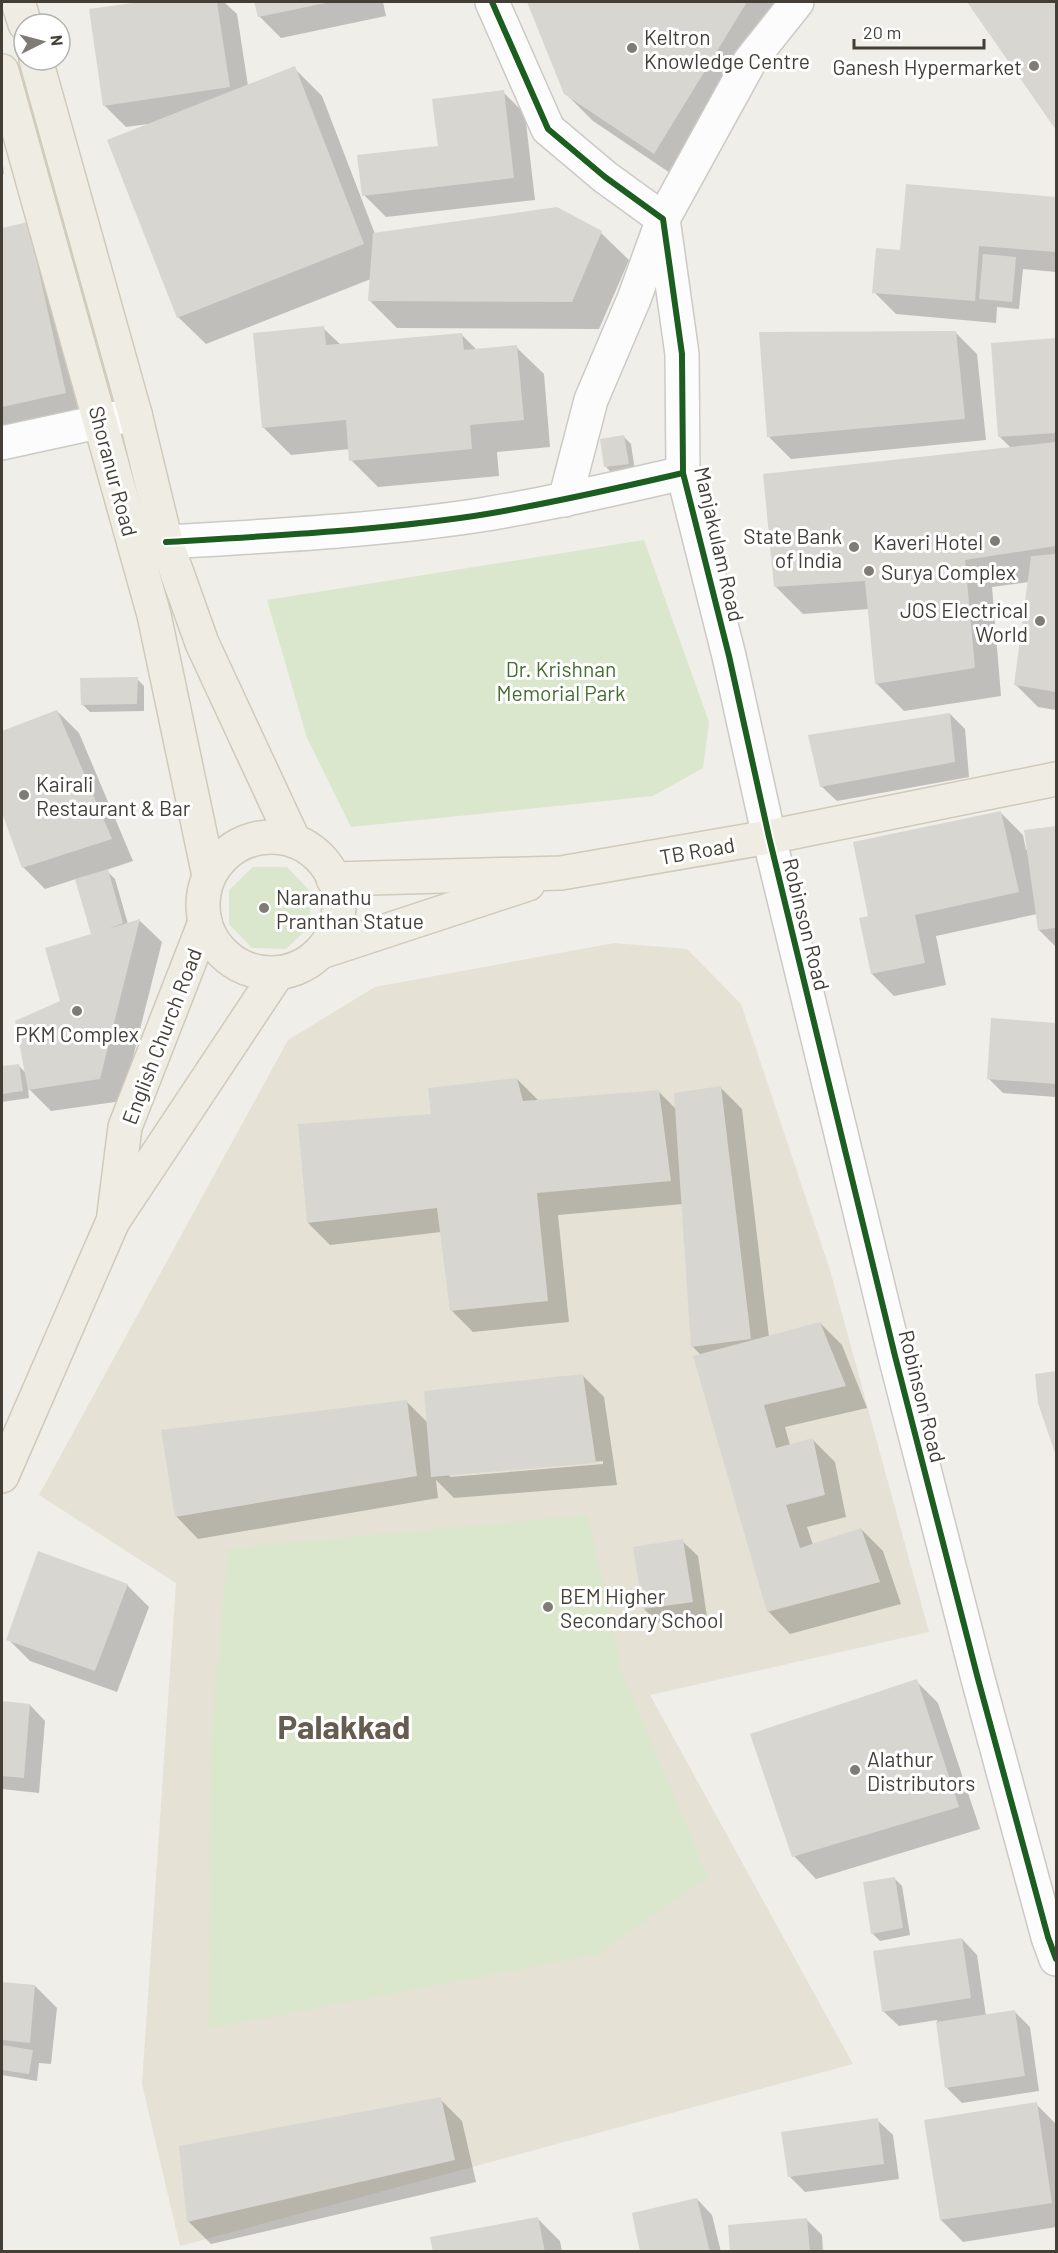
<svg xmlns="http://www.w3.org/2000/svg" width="1058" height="2253" viewBox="0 0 1058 2253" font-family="Barlow,sans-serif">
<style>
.education{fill:#e5e1d5}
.green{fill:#dbe7cc}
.shadow{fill:#0003;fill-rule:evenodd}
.building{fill:#d8d6d1}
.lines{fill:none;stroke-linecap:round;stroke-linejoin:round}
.minor-casing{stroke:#cbcac5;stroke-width:36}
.major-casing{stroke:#cfcab9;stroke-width:36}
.minor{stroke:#fdfcfc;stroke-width:33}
.major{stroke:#efece4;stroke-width:33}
.cycleway-casing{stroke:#fff;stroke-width:10}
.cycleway{stroke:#1b5e20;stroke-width:6}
.poi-dot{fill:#7f7c75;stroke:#fff;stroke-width:2}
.labels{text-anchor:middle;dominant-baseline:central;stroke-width:6;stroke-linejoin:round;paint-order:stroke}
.poi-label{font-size:21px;fill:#433f36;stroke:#fff;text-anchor:start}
.street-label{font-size:21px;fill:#433f36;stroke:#fff}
.park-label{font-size:21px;fill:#446e31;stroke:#fff}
.town-label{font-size:33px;font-weight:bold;fill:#655d4f;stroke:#fff}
</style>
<rect width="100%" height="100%" fill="#efeee9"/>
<path class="education" d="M614 943 687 949 741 1004 830 1270 929 1632 650 1695 853 2064 180 2246 142 2084 176 1583 39 1495 288 1040 375 987Z"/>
<g class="green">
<path d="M644 540 709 722 703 768 653 796 351 827 307 738 267 600Z"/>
<path d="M253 867H287L310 891V926L286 949 252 948 229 924V890Z"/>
<path d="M588 1515 622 1672 708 1877 599 1954 209 2029 210 1744 228 1548Z"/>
</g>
<g class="shadow">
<path d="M151 2H224L237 14 248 86 294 68 322 96 375 234 601 233 629 260 599 329 397 328 370 301 371 279 206 344 178 317 148 124 126 127 104 105 91 10Z"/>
<path d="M256 2H383L386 16 281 38 259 16Z"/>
<path d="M529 2H791L682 181 593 121 565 93Z"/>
<path d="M969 2H1056V128Z"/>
<path d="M503 92 525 114 535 200 386 217 364 195 439 147Z"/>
<path d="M2 156 4 174H2Z"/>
<path d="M907 186 1056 199V272L1023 269 1019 309 997 307 996 323 896 314 874 292 902 251Z"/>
<path d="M28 224 92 420 2 440V230Z"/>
<path d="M323 328 341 345 462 335 477 350 516 347 544 374 550 447 497 452 499 476 378 487 351 460 350 449 291 455 263 427Z"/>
<path d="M955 332 977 354 986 440 791 459 769 437Z"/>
<path d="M1056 340V710L1038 707 1016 685 1029 582 992 587 1001 696 904 711 876 683 869 609 803 614 776 587 1011 448 999 436 992 344Z"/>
<path d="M624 437 631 444 635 471 613 474 606 467Z"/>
<path d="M137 679 144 686V711L90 712 82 704Z"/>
<path d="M57 711 79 733 133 861 106 870 115 879 128 924 140 921 162 942 122 1101 51 1111 28 1088 29 1098 2 1102V1068L19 1066 26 1073 94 935 76 879 45 889 23 867 2 809V733Z"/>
<path d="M950 714 965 729 969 777 837 801 821 786Z"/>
<path d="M1001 813 1023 835 1026 850H1029L1026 831 1056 827V947L1039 930 1037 914 936 936 946 985 894 996 872 974 870 917Z"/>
<path d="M992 1019 1056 1024V1097L1003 1093 988 1078Z"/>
<path d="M517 1079 539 1101 659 1092 676 1109 720 1087 742 1109 769 1337 820 1323 842 1345 867 1408 785 1427 790 1445 813 1440 835 1462 846 1517 807 1527 813 1545 861 1529 883 1551 901 1604 790 1634 768 1611 702 1356 692 1346 683 1204 558 1215 569 1322 473 1332 451 1310 441 1232 330 1245 308 1223 433 1115Z"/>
<path d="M1056 1372V1452L1040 1403 1037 1376Z"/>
<path d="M582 1375 604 1397 617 1485 454 1498 436 1480 438 1498 198 1539 176 1516 407 1402 428 1423ZM603 1461V1464L450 1477V1474Z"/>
<path d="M682 1541 698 1556 707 1617 660 1624 644 1609Z"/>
<path d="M127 1585 149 1607 117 1692 30 1661 8 1639Z"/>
<path d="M916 1681 938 1703 980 1829 816 1879 794 1856Z"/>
<path d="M2 1703 30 1705 45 1721 39 1793 2 1789Z"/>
<path d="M895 1879 902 1886 910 1935 880 1941 872 1933Z"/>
<path d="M962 1939 977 1955 986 2016 1014 2011 1030 2027 1039 2091 962 2103 947 2088 937 2020 899 2026 883 2011Z"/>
<path d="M2 1983 35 1986 57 2008 51 2064 39 2063 37 2081 2 2075Z"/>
<path d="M440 2099 462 2121 476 2182 211 2244 189 2222 181 2147Z"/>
<path d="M1036 2104 1056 2124V2227L963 2242 941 2220Z"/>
<path d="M877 2120 893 2135 899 2179 805 2192 790 2177Z"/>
<path d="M697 2199 712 2215 721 2252H642Z"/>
<path d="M538 2219 560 2241 562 2252H434Z"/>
<path d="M807 2220 822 2235 823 2252H732Z"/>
</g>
<g class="building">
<path d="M140 2H217L230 87 103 106 89 9Z"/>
<path d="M254 2H326V3L258 17Z"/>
<path d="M527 2H747L654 154 564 94Z"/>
<path d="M967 2H1056V130Z"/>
<path d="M295 66 364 244 177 318 107 140Z"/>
<path d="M504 90 514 178 362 196 357 155 438 146 432 99Z"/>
<path d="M906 184 1056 197V252L979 246 975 301 872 293 876 248 900 250Z"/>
<path d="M557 207 602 231 572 302 368 301 373 233Z"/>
<path d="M28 222 66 393 2 407V228Z"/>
<path d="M983 254 1016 257 1012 302 979 299Z"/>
<path d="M324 326 326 345 462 333 464 350 517 345 524 420 470 425 472 449 349 461 346 420 262 428 253 333Z"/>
<path d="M956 331 965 419 767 437 759 332Z"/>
<path d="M1056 338V433L998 437 991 343Z"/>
<path d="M624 435 629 464 604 467 600 439Z"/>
<path d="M1056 442V546L965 560 975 668 875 684 865 581 774 587 763 474Z"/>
<path d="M1056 554V692L1014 685 1031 556Z"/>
<path d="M138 677 137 704 81 705 80 678Z"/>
<path d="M57 710 112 839 22 868 2 813V731Z"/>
<path d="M950 713 955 762 820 787 808 735Z"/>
<path d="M1001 811 1019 892 915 915 925 963 871 974 859 918 868 916 853 842Z"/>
<path d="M1056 826V928L1038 930 1024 830Z"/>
<path d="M108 869 123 923 108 929 140 919 100 1079 28 1090 15 1021 60 1001 45 948 91 934 75 879Z"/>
<path d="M991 1018 1056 1023V1084L987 1079Z"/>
<path d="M19 1064 23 1091 2 1094V1066Z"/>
<path d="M517 1078 523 1101 659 1090 671 1181 537 1193 548 1301 450 1311 437 1208 307 1223 298 1124 431 1114 428 1088Z"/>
<path d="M721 1086 751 1339 691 1347 674 1093Z"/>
<path d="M820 1322 846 1386 764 1405 776 1448 813 1438 825 1495 786 1505 800 1548 861 1528 880 1582 767 1612 693 1356Z"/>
<path d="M1056 1371V1456L1038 1403 1035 1374Z"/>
<path d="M583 1374 596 1463 431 1477 424 1391Z"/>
<path d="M407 1400 417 1476 175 1517 161 1430Z"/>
<path d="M683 1539 693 1602 643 1609 633 1547Z"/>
<path d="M38 1551 128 1584 95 1671 6 1640Z"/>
<path d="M917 1679 959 1807 792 1857 750 1734Z"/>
<path d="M2 1701 30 1704 24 1778 2 1776Z"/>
<path d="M895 1877 903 1928 871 1934 863 1882Z"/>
<path d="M962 1938 971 1998 882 2012 873 1951Z"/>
<path d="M2 1982 35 1985 30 2043 2 2040Z"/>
<path d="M1015 2010 1025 2076 945 2088 936 2022Z"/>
<path d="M2 2045 33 2050 29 2074 2 2070Z"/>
<path d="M441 2097 455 2160 187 2222 179 2146Z"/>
<path d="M1037 2102 1052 2203 940 2220 924 2120Z"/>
<path d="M878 2118 884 2164 788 2177 781 2132Z"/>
<path d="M697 2198 710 2252H640L632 2213Z"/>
<path d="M538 2217 545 2252H433L430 2237Z"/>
<path d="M807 2218 810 2252H730L728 2225Z"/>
</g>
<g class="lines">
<g class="minor-casing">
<g id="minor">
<path d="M492 2 548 129 605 177 663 219 682 354 683 473 729 656 769 837 895 1356 978 1679 1048 1937 1056 1959"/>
<path d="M2 443 135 414"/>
<path d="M565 500 591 400 634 299 663 219 750 61 797 2"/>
<path d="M166 542C269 536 372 531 474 516 544 505 614 489 683 473"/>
</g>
</g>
<g class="major-casing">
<g id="major">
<path d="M18 2 25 24"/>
<path d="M36 60 135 414 166 542 202 643 294 841"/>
<path d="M2 71 154 615 209 876"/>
<circle cx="271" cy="905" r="68"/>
<path d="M333 879 561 873 769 837 1056 779"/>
<path d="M321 952 528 884"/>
<path d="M114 1214 125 1127 205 922"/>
<path d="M2 1476 113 1221 277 974"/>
</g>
</g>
<use href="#minor" class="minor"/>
<use href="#major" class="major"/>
<g class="cycleway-casing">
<g id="cycleway">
<path d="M492 2 548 129 605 177 663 219 682 354 683 473 729 656 769 837 895 1356 978 1679 1048 1937 1056 1959"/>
<path d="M166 542C269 536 372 531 474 516 544 505 614 489 683 473"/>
</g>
</g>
<use href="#cycleway" class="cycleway"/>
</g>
<g class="poi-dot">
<circle cx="632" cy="48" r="6"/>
<circle cx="1034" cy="66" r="6"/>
<circle cx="995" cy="541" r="6"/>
<circle cx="854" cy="547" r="6"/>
<circle cx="869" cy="571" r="6"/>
<circle cx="1040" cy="621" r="6"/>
<circle cx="24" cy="795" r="6"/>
<circle cx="264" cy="908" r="6"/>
<circle cx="77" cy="1011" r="6"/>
<circle cx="548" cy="1607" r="6"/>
<circle cx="855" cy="1770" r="6"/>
</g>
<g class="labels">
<g class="poi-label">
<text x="644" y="36">Keltron<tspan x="644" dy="24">Knowledge Centre</tspan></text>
<text x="1022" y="66" text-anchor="end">Ganesh Hypermarket</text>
<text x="842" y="535" text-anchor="end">State Bank<tspan x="842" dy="24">of India</tspan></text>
<text x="983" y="541" text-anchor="end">Kaveri Hotel</text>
<text x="881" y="571">Surya Complex</text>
<text x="1028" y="609" text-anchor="end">JOS Electrical<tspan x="1028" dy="24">World</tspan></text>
<text x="36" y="783">Kairali<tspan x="36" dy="24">Restaurant &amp; Bar</tspan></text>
<text x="276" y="896">Naranathu<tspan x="276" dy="24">Pranthan Statue</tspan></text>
<text x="77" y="1033" text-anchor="middle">PKM Complex</text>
<text x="560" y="1595">BEM Higher<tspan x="560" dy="24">Secondary School</tspan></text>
<text x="867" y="1758">Alathur<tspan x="867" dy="24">Distributors</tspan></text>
</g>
<g class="street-label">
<text transform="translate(114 471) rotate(75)">Shoranur Road</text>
<text transform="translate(720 544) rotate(77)">Manjakulam Road</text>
<text transform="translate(697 850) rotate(-10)">TB Road</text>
<text transform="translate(807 924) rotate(76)">Robinson Road</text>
<text transform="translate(161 1036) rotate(-69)">English Church Road</text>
<text transform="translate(923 1396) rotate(76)">Robinson Road</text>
</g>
<g class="park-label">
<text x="561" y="668">Dr. Krishnan<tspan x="561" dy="24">Memorial Park</tspan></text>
</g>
<g class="town-label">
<text x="344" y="1726">Palakkad</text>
</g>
</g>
<rect width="1058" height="2253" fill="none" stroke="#433f36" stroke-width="6"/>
<g transform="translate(42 42) rotate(84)"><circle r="28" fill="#ffffff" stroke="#b4b2af" stroke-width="1.5"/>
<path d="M0-4.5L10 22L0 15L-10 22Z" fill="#7f7c75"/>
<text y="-9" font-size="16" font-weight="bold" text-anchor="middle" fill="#433f36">N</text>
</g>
<path d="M854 39v9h130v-9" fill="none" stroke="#433f36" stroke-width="3"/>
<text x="863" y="39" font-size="18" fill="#433f36" stroke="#ffffff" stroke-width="4.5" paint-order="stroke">20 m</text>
</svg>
